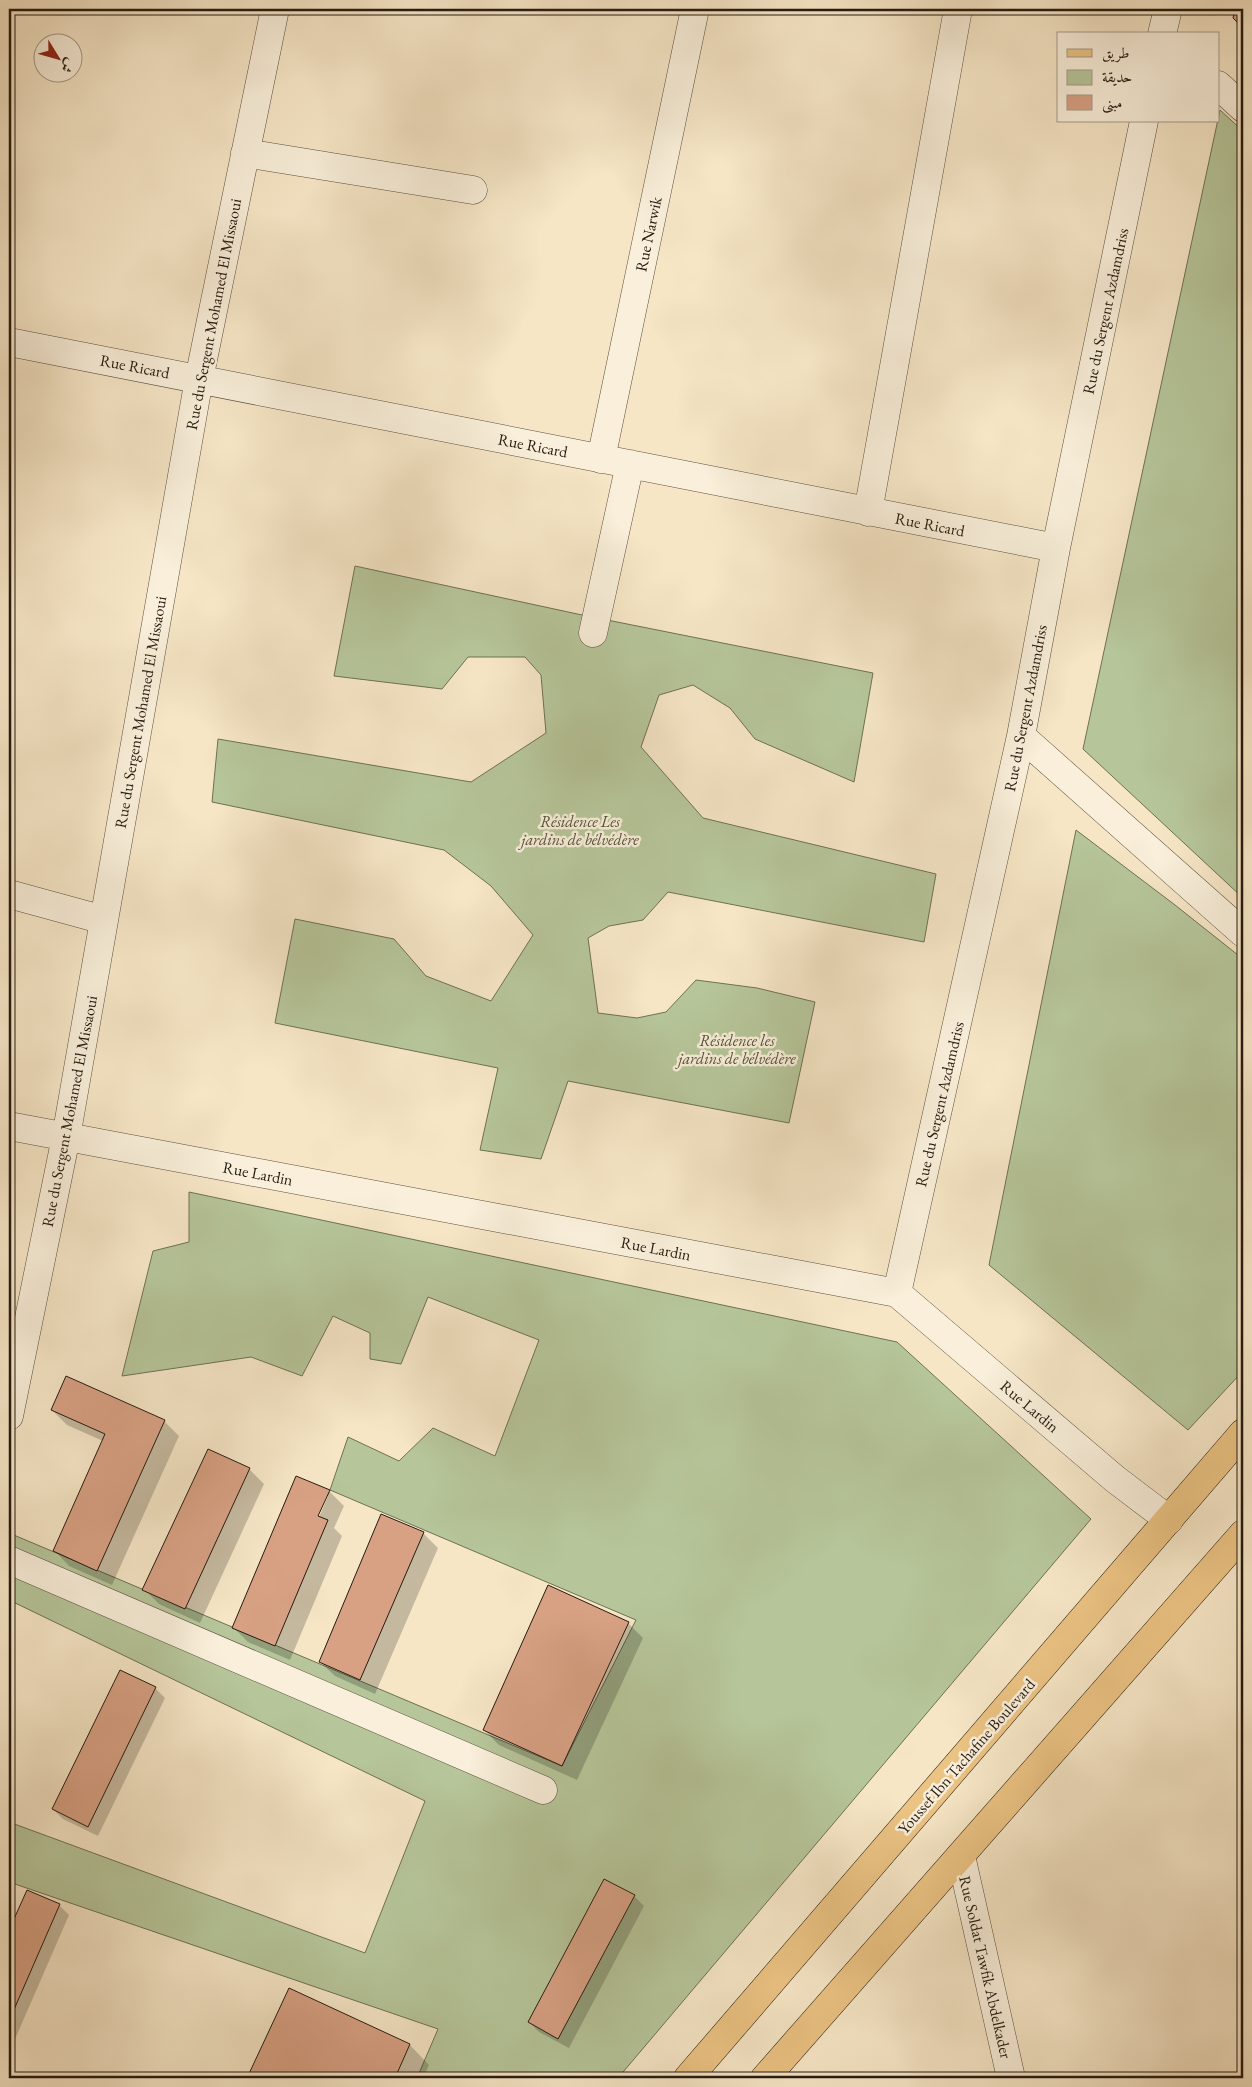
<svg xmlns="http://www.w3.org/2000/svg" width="1252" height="2087" font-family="'EB Garamond',Amiri,serif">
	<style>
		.green { fill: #b6c69a; stroke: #6e7055 }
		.shadow { fill: #0003; fill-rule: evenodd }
		.building { fill: #d8a184; stroke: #261b10 }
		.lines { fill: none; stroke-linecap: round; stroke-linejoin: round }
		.minor-casing { stroke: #5a4e3e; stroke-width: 29 }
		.major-casing { stroke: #261b10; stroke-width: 29 }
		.minor { stroke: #f9efda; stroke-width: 28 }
		.major { stroke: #ebc383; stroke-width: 28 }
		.labels { text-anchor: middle; stroke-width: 5; stroke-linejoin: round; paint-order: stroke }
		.street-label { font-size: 16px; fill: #261b10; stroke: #f9efda }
		.park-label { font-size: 16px; font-style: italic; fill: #514e39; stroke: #f9efda }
	</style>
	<rect width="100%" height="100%" fill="#f6e6c6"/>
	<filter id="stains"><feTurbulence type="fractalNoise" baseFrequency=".004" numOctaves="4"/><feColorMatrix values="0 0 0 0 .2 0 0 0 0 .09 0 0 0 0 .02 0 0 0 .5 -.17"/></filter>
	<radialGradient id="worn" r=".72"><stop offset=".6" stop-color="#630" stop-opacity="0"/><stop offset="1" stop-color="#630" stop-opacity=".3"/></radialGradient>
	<path class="green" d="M1220,110L1243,131V898L1083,749Z
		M355,566L582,615L873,673L854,782L755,739L730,708L693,685L659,695L641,747L703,818L936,874L924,942L668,892L643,920L609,926L588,938L598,1013L637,1018L666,1012L696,980L757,988L815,1002L789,1123L568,1081L541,1159L480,1150L498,1068L275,1023L295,919L394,939L426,976L491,1001L533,935L491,886L444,850L212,802L218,739L471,782L546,733L541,675L525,657H468L442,689L334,676Z
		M1076,830L1175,905L1243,959V1371L1188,1430L989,1265Z
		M189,1192L897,1342L1091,1519L618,2078H417L438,2029L9,1882V1822L365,1953L425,1801L9,1600V1533L562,1766L636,1620L330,1490L348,1437L399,1461L433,1428L495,1456L539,1340L428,1297L401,1364L370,1359V1333L333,1316L302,1376L251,1357L122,1376L153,1251L189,1242Z"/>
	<path class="shadow" d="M52,1410L164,1421L179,1436L112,1585L69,1566L55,1551L103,1441L67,1425Z
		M249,1469L264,1484L200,1623L159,1604L144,1589Z
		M329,1491L344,1506L334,1528L342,1536L290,1660L248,1642L233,1627ZM326,1496H328L317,1522L315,1521Z
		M423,1533L438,1548L375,1694L335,1676L320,1662Z
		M628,1623L643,1638L577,1780L499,1745L484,1730Z
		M155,1688L165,1698L98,1836L63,1819L53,1809Z
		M27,1891L59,1905L69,1915L9,2053V1933Z
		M634,1896L644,1906L569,2048L539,2032L529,2022Z
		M289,1990L410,2045L429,2065L423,2078H249Z"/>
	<path class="building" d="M1235,9H1243V28L1233,18Z
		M66,1376L165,1420L97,1571L53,1551L105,1434L51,1410Z
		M208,1449L250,1468L185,1609L142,1590Z
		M296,1476L330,1490L318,1516L328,1520L275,1646L232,1628Z
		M381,1514L424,1532L360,1680L319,1662Z
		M548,1585L629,1622L562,1766L483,1730Z
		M120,1670L156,1687L88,1827L52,1809Z
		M604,1879L635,1895L558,2039L528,2022Z
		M27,1890L60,1904L9,2021V1930Z
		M289,1988L410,2044L395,2078H247Z"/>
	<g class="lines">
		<g class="minor-casing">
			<path id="minor" d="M1162,34L1168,9
				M1218,85L1243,108
				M245,153L473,190
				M9,342L1056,548
				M601,459L695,9
				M868,512L958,9
				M593,633L630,464
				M1021,736L1243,933
				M9,894L104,920
				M9,1126L897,1293L1115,1479L1169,1520
				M897,1293L1021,736L1056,548L1144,121
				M9,1416L66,1137L199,379L275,9
				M9,1560L543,1790
				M961,1856L1011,2078"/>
		</g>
		<g class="major-casing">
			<path id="major" d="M688,2078L1243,1433
				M765,2078L1243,1534"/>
		</g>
		<use href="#minor" class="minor"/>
		<use href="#major" class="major"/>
	</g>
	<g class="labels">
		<g class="street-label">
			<text transform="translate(648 234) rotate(-78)" y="6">Rue Narwik</text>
			<text transform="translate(1105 311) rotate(-78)" y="6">Rue du Sergent Azdamdriss</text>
			<text transform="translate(213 314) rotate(-79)" y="6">Rue du Sergent Mohamed El Missaoui</text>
			<text transform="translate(135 366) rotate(11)" y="6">Rue Ricard</text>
			<text transform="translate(533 445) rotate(11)" y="6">Rue Ricard</text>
			<text transform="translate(930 524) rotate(11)" y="6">Rue Ricard</text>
			<text transform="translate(1025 708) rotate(-79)" y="6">Rue du Sergent Azdamdriss</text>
			<text transform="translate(140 712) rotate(-80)" y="6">Rue du Sergent Mohamed El Missaoui</text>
			<text transform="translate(939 1104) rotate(-77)" y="6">Rue du Sergent Azdamdriss</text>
			<text transform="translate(69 1111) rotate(-79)" y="6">Rue du Sergent Mohamed El Missaoui</text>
			<text transform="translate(258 1173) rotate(11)" y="6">Rue Lardin</text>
			<text transform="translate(656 1248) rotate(11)" y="6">Rue Lardin</text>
			<text transform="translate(1030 1406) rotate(40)" y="6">Rue Lardin</text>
			<text transform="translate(966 1756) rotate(-49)" y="6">Youssef Ibn Tachafine Boulevard</text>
			<text transform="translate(986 1967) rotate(77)" y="6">Rue Soldat Tawfik Abdelkader</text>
		</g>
		<g class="park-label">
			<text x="580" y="827">Résidence Les<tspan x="580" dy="18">jardins de bélvédère</tspan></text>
			<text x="737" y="1046">Résidence les<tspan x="737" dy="18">jardins de bélvédère</tspan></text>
		</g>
	</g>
	<rect width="1252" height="2087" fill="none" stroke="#f6e6c6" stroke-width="30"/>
	<rect x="10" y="10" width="1232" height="2067" fill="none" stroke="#261b10" stroke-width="2.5"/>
	<rect x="15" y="15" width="1222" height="2057" fill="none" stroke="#261b10"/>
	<rect x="1057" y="32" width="162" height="90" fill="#f9efda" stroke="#a59a89"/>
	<rect x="1067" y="49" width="25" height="8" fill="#ebc383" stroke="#a59a89"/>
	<text x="1102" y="58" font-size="15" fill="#261b10">طريق</text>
	<rect x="1067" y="70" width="25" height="15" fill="#b6c69a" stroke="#a59a89"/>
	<text x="1102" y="82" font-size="15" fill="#261b10">حديقة</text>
	<rect x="1067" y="95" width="25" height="15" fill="#d8a184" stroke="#a59a89"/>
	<text x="1102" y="108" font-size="15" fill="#261b10">مبنى</text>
	<g transform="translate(58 58) rotate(127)"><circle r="24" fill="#f9efda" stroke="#a59a89"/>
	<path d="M0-4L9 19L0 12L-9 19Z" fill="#8f2418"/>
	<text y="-8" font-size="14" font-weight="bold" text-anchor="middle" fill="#261b10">ش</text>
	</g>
	<rect width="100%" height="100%" filter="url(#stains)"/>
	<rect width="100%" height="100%" fill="url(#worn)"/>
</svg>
